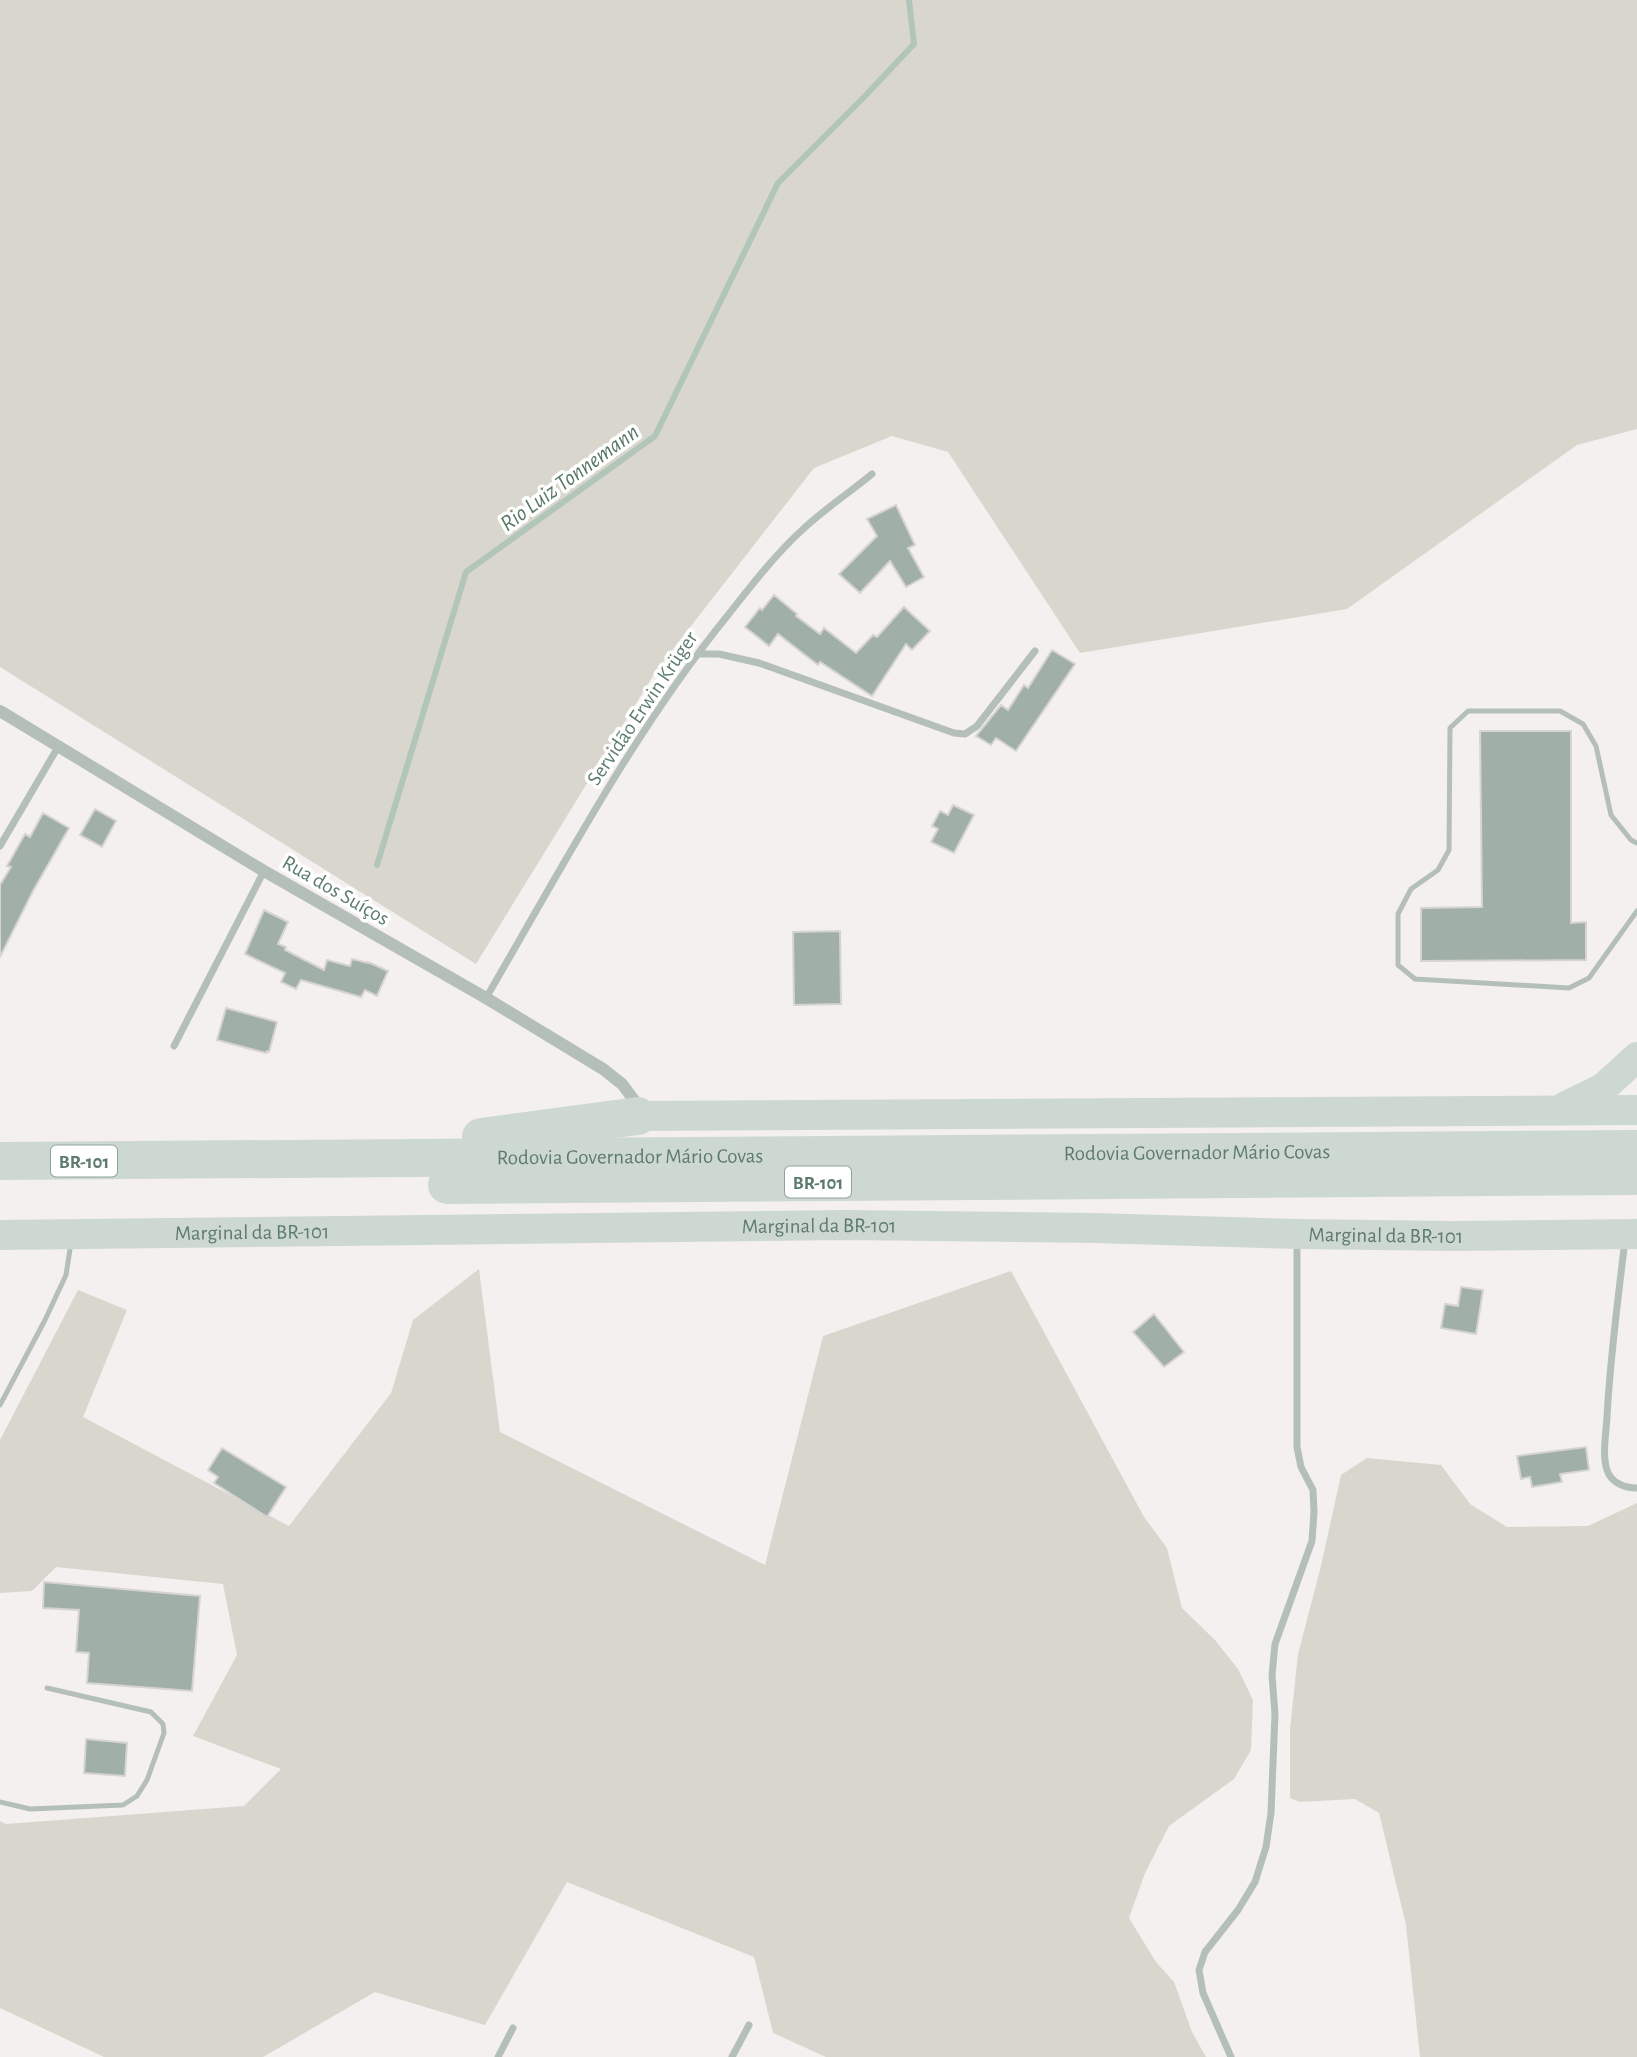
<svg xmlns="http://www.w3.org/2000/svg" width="1637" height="2057" font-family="'Alegreya Sans',sans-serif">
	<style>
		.green { fill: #d9d6ce }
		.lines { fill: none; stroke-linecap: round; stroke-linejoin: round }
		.stream { stroke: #b2c5b9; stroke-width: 6 }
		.building { fill: #a1b0a7; stroke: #d5d3d3; stroke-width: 2 }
		.service { stroke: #b5bfba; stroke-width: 5 }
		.minor { stroke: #b5bfba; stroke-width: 7 }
		.tertiary { stroke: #b5bfba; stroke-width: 12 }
		.secondary { stroke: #ced8d3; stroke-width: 30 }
		.motorway { stroke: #ced8d3; stroke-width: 38 }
		.labels { text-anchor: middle; stroke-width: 7; stroke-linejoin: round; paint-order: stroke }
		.shield { fill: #fff; stroke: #8ea399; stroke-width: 2 }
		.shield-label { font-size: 19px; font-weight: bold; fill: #5e7c6d }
		.street-label { font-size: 21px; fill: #5e7c6d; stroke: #fff }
		.water-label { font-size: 23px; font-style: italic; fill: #587864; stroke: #fff }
	</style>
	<rect width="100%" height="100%" fill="#f4f0ef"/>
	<path class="green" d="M0,0H1637V429L1577,445L1347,609L1080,653L948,452L892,436L814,468L656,671L476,964L0,667Z
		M479,1269L500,1432L765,1565L823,1336L1011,1271L1144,1517L1167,1548L1182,1608L1215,1640L1238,1669L1253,1700L1251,1750L1234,1779L1169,1826L1145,1873L1129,1918L1156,1962L1174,1982L1192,2032L1206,2057H826L773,2033L754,1957L567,1882L485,2025L375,1992L263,2057H104L0,2008V1821L6,1824L244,1806L281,1769L193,1736L237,1655L223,1584L56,1567L32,1591L0,1593V1440L78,1290L127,1310L83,1417L289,1526L391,1393L413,1320Z
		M1367,1458L1441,1465L1470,1504L1507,1527L1588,1526L1637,1503V2057H1420L1406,1925L1379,1813L1355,1799L1300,1802L1290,1798V1729L1298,1654L1321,1566L1341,1475Z"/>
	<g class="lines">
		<path class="stream" d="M377,865L466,572L655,436L778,183L865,96L914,44L909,0"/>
	</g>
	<path class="building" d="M896,505L915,545L908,548L924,577L906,587L890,561L860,593L839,574L877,536L867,519Z
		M774,595L797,614L796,616L820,634L824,628L856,653L873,635L877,637L904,607L930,631L912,650L906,644L872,696L820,662L818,665L778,634L769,646L745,627L760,608L762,610Z
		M1052,650L1075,664L1016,751L996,738L991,745L976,736L1001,705L1008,710L1024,685L1028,688Z
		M1480,731H1571V923L1586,922V960L1421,961V908L1482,907Z
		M953,805L974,815L954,853L931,842L938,829L932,826L940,811L948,815Z
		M95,809L116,821L102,847L80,835Z
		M43,813L69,828L33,891L0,957V885L11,867L7,866L25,834L30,837Z
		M264,910L288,922L278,944L286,947L285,950L324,970L327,960L350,966L352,959L368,963V962L388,971L377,996L365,990L361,997L301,980L296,989L281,982L285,973L245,954Z
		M840,931L841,1004L794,1005L793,932Z
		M226,1008L277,1022L269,1052L267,1051L266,1053L217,1040Z
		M1461,1287L1483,1290L1476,1334L1441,1328L1445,1304L1458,1306Z
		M1154,1314L1184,1352L1164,1367L1133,1332Z
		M1586,1447L1589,1470L1560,1474L1562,1482L1532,1487L1530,1477L1521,1479L1517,1456Z
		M222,1448L286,1487L267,1517L214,1483L218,1477L208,1470Z
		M44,1582L200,1596L192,1691L87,1683L89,1653L76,1652L79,1610L43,1608Z
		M86,1739L127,1743L125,1776L84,1773Z"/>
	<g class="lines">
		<path class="service" d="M1637,843L1631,840L1611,815L1596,746L1583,724L1560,711H1468L1450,728L1449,850L1438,870L1411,889L1398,914V965L1415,979L1569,988L1589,978L1637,911
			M0,1405L45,1320L66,1275L71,1243
			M0,1802L30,1809L123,1805L137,1796L147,1780L164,1733L163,1724L151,1712L47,1688"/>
		<path class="minor" d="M698,654H719L759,663L954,733L965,734L977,726L1035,651
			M0,846L58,747
			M486,998C562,868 633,732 728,615C751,586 774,556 801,531C823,510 849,493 872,474
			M174,1046L264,871
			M1625,1240C1618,1299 1610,1358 1607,1417C1606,1433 1602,1455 1607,1470C1611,1483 1625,1488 1637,1488
			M498,2057L513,2028
			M732,2057L749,2025
			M1231,2057L1203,1993L1199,1970L1205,1952L1238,1910L1255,1882L1266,1847L1271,1813L1275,1714L1272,1675L1275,1644L1312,1541L1314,1512L1313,1490L1301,1467L1297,1447V1242"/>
		<path class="tertiary" d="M0,711L264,871L486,998L603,1069L622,1084L634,1100L637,1112"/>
		<g class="secondary">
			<path d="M1566,1106L1603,1088L1637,1057"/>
			<path d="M638,1116L1637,1110"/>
			<path id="s1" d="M0,1235L845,1225L1094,1228L1297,1234L1453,1236L1637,1234"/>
		</g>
		<g class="motorway">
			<path d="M481,1137L638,1116"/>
			<path id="s2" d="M0,1161L1637,1149"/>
			<path d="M447,1185L1637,1176"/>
		</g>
	</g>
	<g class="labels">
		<g class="shield">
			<rect x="51" y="1145.5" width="66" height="31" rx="5"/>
			<rect x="785" y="1166.5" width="66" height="31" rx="5"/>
		</g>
		<g class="shield-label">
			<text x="84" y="1168">BR-101</text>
			<text x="818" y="1189">BR-101</text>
		</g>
		<g class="street-label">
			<text transform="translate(642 708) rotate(-56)" y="7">Servidão Erwin Krüger</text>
			<text transform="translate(336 890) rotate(30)" y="7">Rua dos Suíços</text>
			<text dy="7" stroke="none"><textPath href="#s2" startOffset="1197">Rodovia Governador Mário Covas</textPath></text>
			<text dy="7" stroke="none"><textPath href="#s2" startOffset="630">Rodovia Governador Mário Covas</textPath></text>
			<text dy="7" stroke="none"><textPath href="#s1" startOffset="819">Marginal da BR-101</textPath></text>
			<text dy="7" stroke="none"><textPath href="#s1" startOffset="252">Marginal da BR-101</textPath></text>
			<text dy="7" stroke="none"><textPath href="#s1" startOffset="1386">Marginal da BR-101</textPath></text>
		</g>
		<g class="water-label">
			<text transform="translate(569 477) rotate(-36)" y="8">Rio Luiz Tonnemann</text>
		</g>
	</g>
</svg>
